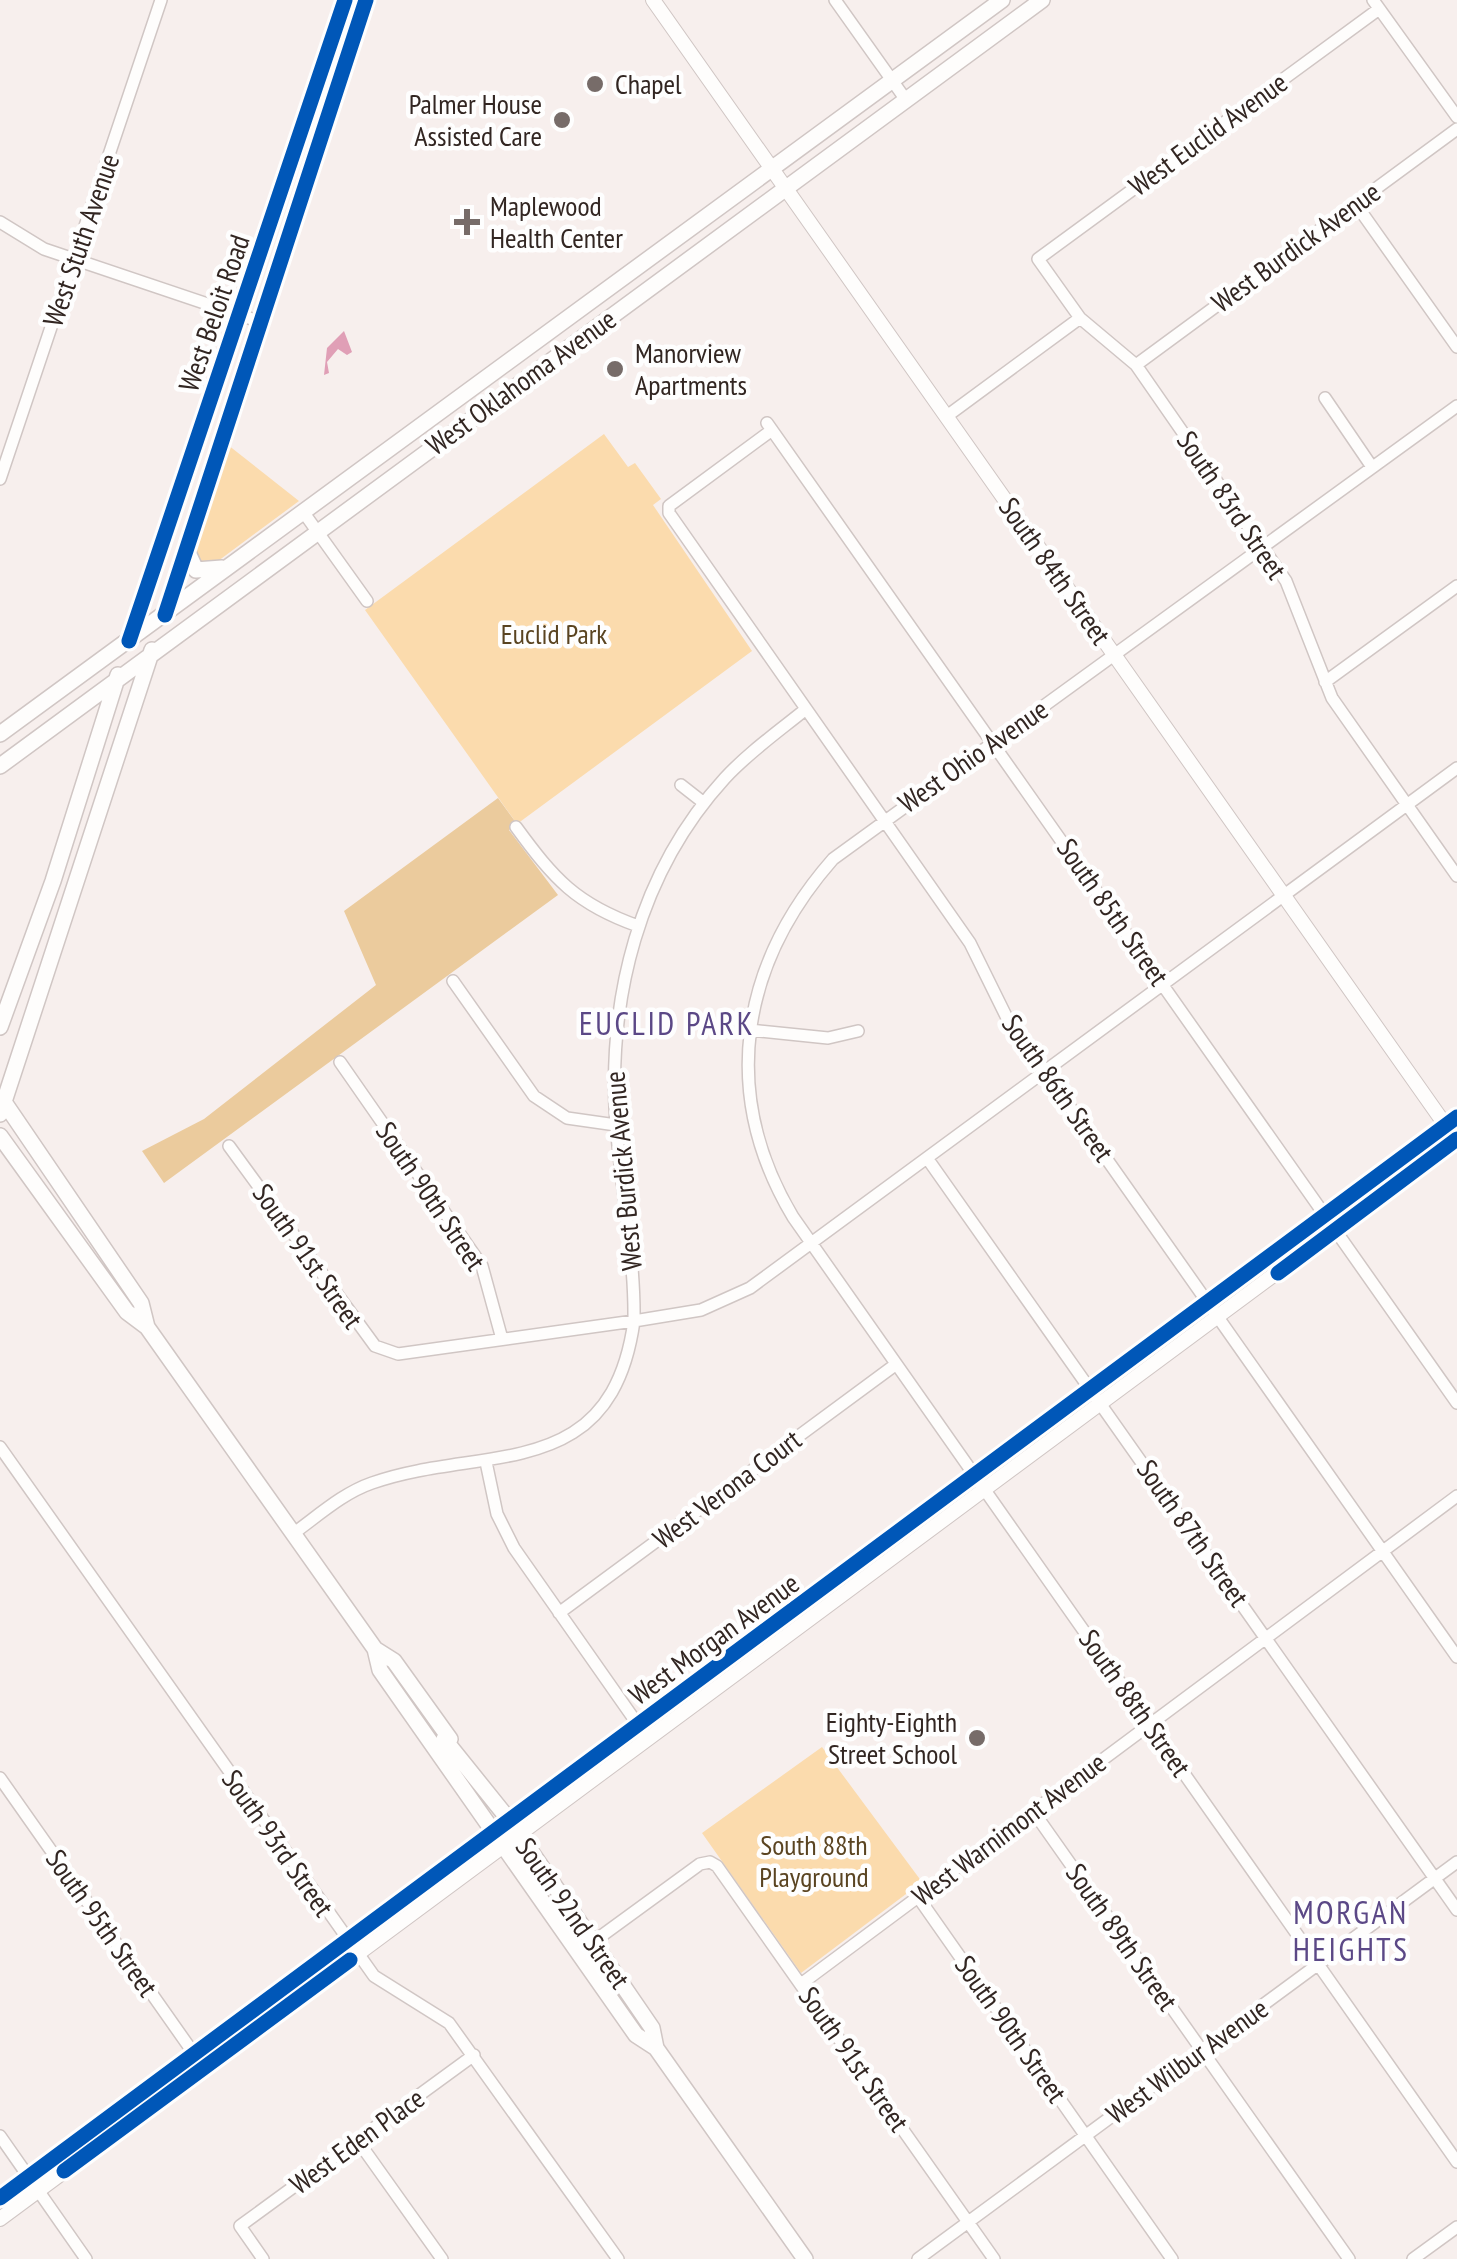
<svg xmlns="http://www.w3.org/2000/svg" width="1457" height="2259" font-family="'PT Sans Narrow',sans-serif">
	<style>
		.green { fill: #fbdbad }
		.forest { fill: #ebcb9d }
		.water { fill: #e09fb6 }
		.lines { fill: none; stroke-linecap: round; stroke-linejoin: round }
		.minor-casing { stroke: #d0c6c4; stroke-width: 14 }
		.tertiary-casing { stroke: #d0c6c4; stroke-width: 16 }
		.secondary-casing { stroke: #d0c6c4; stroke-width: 18 }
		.minor { stroke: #fefdfc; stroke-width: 11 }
		.tertiary { stroke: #fefdfc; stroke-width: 14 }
		.secondary { stroke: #fefdfc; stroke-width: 15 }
		.cycleway-casing { stroke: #fefefe; stroke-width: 21 }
		.cycleway { stroke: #0057b8; stroke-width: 15 }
		.poi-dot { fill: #776c69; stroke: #fefefe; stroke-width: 4 }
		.labels { text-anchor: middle; stroke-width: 9; stroke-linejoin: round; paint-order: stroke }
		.poi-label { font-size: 28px; fill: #322622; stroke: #fefefe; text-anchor: start }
		.street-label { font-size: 28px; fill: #322622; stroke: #fefefe }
		.park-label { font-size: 28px; fill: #5a4421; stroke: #fefefe }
		.quarter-label { font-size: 32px; letter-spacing: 2.5px; fill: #5b4886; stroke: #fefefe }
	</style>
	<rect width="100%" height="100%" fill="#f7efed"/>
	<path class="green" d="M604,434L628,467L635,463L661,499L653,505L752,651L517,824L365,610Z
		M228,445L299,501L214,564L202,566L193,550Z
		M822,1747L922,1882L801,1973L702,1833Z"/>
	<path class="forest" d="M498,798L517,824L509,830L558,895L164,1183L142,1151L204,1119L376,985L344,911Z"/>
	<path class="water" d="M344,331L352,352L347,355L338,349L327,362L329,373L324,375L327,348Z"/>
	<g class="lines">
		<g class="minor-casing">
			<path id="minor" d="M835,0L906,100
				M1373,0L1457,117
				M1379,9L1038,259L1080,318L1136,365L1263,548L1286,581L1332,698L1457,876
				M1355,203L1457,347
				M0,222L44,249L258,321
				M1136,365L1457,129
				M1325,398L1372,467
				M1457,406L833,859C740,965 719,1093 793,1217L1457,2162
				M947,416L1080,318
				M767,423L1457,1403
				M772,430L669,506V513L970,943L1006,1016L1457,1657
				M0,479L161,0
				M304,513L367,601
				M1325,682L1457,586
				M681,785L704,803
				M516,827C554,879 576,904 638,926
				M453,981L534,1096L567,1118L616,1125
				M750,1030L828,1038L858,1031
				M340,1062L482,1266L502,1339
				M229,1146L375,1346L398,1354L634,1321C635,1256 621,1189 616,1124C607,999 639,872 725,778C749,752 779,731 806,709
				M927,1158L1457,1910
				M0,1447L374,1976L449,2023L618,2259
				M486,1462L497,1514L514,1548L648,1739
				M294,1533C319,1515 343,1493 372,1483C482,1444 611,1486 634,1321L701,1310L750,1288L1457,768
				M559,1613L895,1365
				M0,1778L204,2068
				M1033,1811L1349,2259
				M918,1897L1172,2259
				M578,1953L700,1864L710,1862L717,1866L994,2259
				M801,1984L1457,1496
				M0,2136L86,2259
				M358,2141L442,2259
				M263,2259L240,2226L474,2055
				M918,2259L1457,1862
				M1413,2259L1457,2227"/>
		</g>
		<g class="tertiary-casing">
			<path id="tertiary" d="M653,0L1451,1133
				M0,2198L1457,1117
				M0,2219L1457,1139"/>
		</g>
		<g class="secondary-casing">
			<path id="secondary" d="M186,548L196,570L222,568
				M165,614L366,0
				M130,639L345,0
				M0,734L1002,0
				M0,766L1042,0
				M0,1027L53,881L118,675
				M2,1099L141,1303L147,1327
				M0,1114L152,650
				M0,1136L127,1312L147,1327L375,1649L394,1661L450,1739H444L510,1821L652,2028L656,2048
				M375,1649L380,1670L636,2035L656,2048L805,2259"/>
		</g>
		<use href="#minor" class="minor"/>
		<use href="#tertiary" class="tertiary"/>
		<use href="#secondary" class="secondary"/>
		<g class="cycleway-casing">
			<path id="cycleway" d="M165,615L366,0
				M129,641L345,0
				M1278,1273L1457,1139
				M64,2171L350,1960
				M0,2198L1457,1117"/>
		</g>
		<use href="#cycleway" class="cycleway"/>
	</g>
	<g class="poi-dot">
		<circle cx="595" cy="84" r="10"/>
		<circle cx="562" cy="120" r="10"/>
		<path d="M462 207h10v10h10v10h-10v10h-10v-10h-10v-10h10z"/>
		<circle cx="615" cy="369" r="10"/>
		<circle cx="977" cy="1738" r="10"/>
	</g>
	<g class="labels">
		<g class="poi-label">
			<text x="615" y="94">Chapel</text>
			<text x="542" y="114" text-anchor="end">Palmer House<tspan x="542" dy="32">Assisted Care</tspan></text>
			<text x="490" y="216">Maplewood<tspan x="490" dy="32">Health Center</tspan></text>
			<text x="635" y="363">Manorview<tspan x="635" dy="32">Apartments</tspan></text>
			<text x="957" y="1732" text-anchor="end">Eighty-Eighth<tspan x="957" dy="32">Street School</tspan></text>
		</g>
		<g class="street-label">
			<text transform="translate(1208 134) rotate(-36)" y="10">West Euclid Avenue</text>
			<text transform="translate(81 240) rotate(-71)" y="10">West Stuth Avenue</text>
			<text transform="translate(1296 247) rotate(-36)" y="10">West Burdick Avenue</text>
			<text transform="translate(214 313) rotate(-71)" y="10">West Beloit Road</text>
			<text transform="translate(521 382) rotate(-36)" y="10">West Oklahoma Avenue</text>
			<text transform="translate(1232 505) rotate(56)" y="10">South 83rd Street</text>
			<text transform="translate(1055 571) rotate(55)" y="10">South 84th Street</text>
			<text transform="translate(973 756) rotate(-35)" y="10">West Ohio Avenue</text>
			<text transform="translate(1113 912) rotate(55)" y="10">South 85th Street</text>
			<text transform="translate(1058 1088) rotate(55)" y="10">South 86th Street</text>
			<text transform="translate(623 1171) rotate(-95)" y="10">West Burdick Avenue</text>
			<text transform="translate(431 1196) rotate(56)" y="10">South 90th Street</text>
			<text transform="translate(308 1256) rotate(55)" y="10">South 91st Street</text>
			<text transform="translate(727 1489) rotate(-37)" y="10">West Verona Court</text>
			<text transform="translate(1193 1533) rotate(55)" y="10">South 87th Street</text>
			<text transform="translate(714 1639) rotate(-36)" y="10">West Morgan Avenue</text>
			<text transform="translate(1135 1703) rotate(55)" y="10">South 88th Street</text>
			<text transform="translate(1009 1829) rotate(-37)" y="10">West Warnimont Avenue</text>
			<text transform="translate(278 1843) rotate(55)" y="10">South 93rd Street</text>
			<text transform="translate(573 1913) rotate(55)" y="10">South 92nd Street</text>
			<text transform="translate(102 1923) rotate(55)" y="10">South 95th Street</text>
			<text transform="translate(1122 1937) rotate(55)" y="10">South 89th Street</text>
			<text transform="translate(1011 2029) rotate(55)" y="10">South 90th Street</text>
			<text transform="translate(854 2059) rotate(55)" y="10">South 91st Street</text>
			<text transform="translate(1187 2061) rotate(-36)" y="10">West Wilbur Avenue</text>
			<text transform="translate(357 2141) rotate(-36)" y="10">West Eden Place</text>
		</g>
		<g class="park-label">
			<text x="554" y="644">Euclid Park</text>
			<text x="814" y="1855">South 88th<tspan x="814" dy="32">Playground</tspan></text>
		</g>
		<g class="quarter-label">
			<text x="667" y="1035">EUCLID PARK</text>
			<text x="1351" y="1924">MORGAN<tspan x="1351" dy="37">HEIGHTS</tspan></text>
		</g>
	</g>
</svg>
